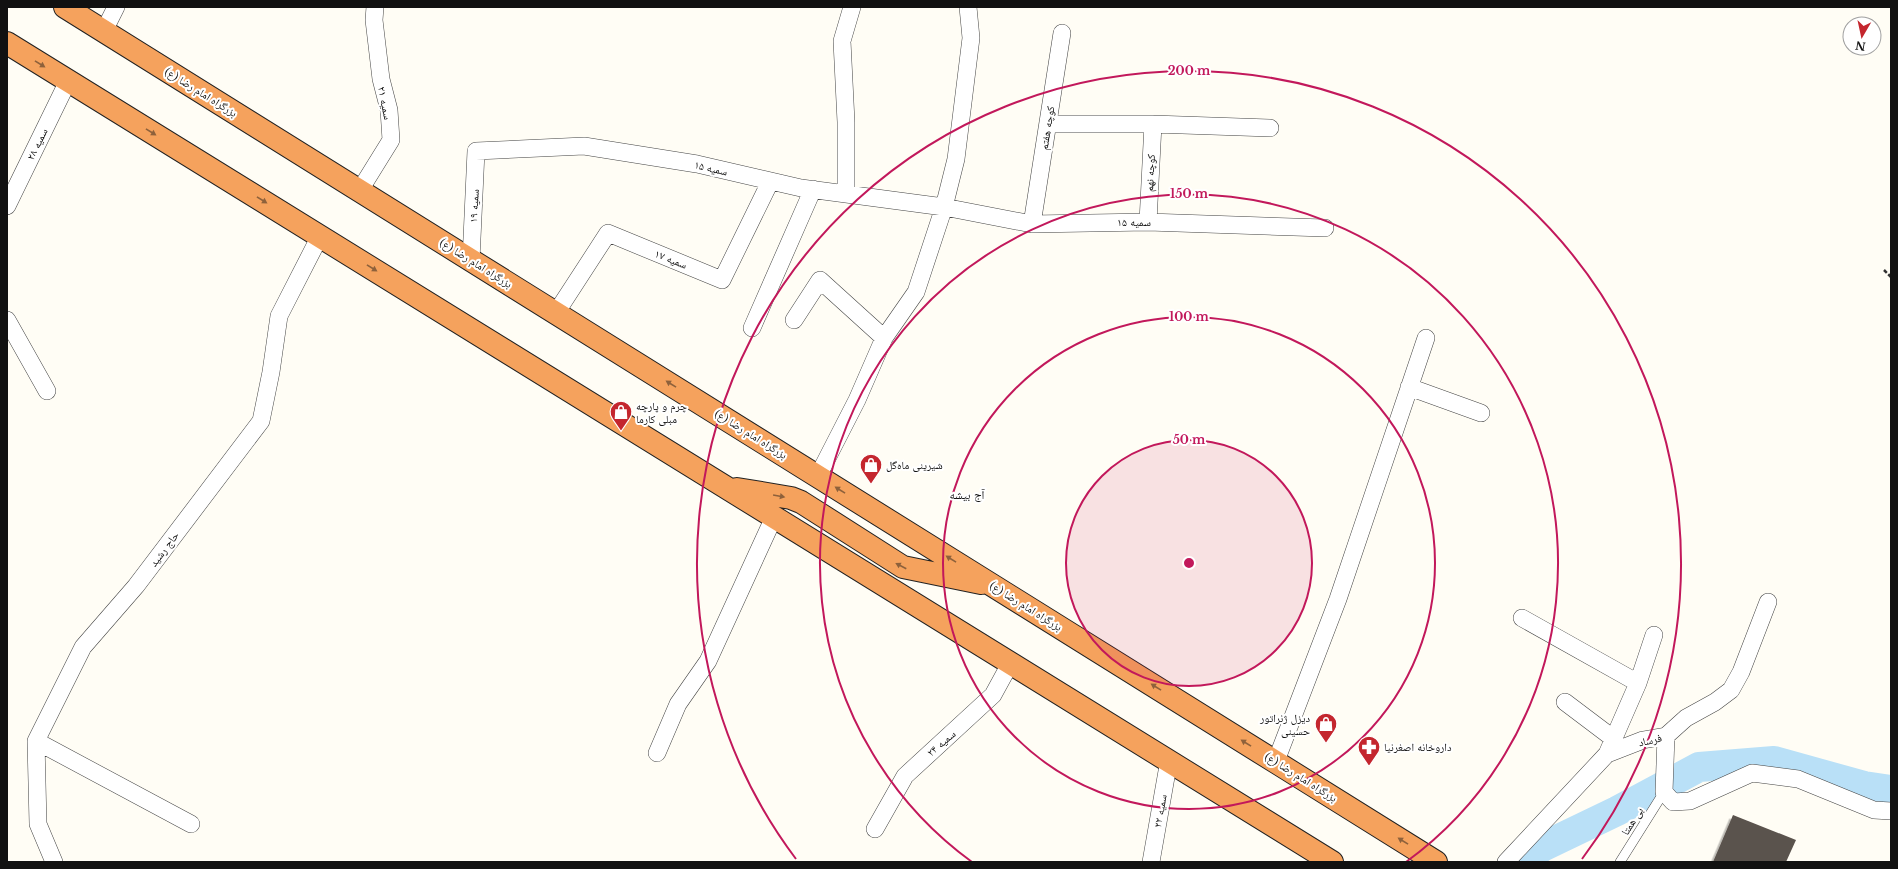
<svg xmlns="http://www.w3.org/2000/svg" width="1898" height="869" font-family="'Libre Baskerville','Noto Naskh Arabic',serif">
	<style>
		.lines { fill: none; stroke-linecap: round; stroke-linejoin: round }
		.river { stroke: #b9e0f7; stroke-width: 30 }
		.building { fill: #5a524d; filter: url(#shadow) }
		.lane-casing { stroke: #444; stroke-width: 10 }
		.street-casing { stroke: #444; stroke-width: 18 }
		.highway-casing { stroke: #222; stroke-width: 24 }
		.path { stroke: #333; stroke-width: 2.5; stroke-dasharray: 4 2; stroke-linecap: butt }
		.lane { stroke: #fff; stroke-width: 9 }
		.street { stroke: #fff; stroke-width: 17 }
		.highway { stroke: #f5a25d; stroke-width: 22 }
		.oneway { fill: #8e613b }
		.ring { fill: none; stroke: #c2185b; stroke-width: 2 }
		.labels { text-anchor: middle; stroke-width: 4; stroke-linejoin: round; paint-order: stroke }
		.street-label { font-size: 11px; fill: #111; stroke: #fff }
		.poi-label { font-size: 11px; fill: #111; stroke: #fff; text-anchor: start }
		.neighbourhood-label { font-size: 12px; fill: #111; stroke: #fff }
		.centre { fill: #c2185b; stroke: #fff; stroke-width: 2 }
		.ring-label { font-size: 12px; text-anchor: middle; font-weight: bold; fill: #c2185b; stroke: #fff; stroke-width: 4; stroke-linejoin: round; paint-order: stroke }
	</style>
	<defs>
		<filter id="shadow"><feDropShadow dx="-3.5" dy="3.5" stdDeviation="0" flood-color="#0004"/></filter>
	</defs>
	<rect width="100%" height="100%" fill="#fffdf5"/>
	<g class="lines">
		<path class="river" d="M1527,862L1540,848L1617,811L1699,767L1774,761L1864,786L1891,790"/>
	</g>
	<path class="building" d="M1733,815L1796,840L1786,862H1713Z"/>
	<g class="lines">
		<g class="lane-casing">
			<path id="lane" d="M1620,862L1664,792"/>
		</g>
		<g class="street-casing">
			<path id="street" d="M104,31L116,7
				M1048,124H1153L1270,128
				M360,190L391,140L389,110L381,79L374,20L375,7
				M846,194V122L842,41L852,7
				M7,206L68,81
				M1148,222L1153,124
				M1032,224L1062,33
				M471,260L476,151L584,146L697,164L801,188L944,207L1032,224L1148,222L1325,228
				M556,313L608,233L722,280L770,182
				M7,320L47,391
				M794,320L820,280L884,338
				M752,328L813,189
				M1409,387L1481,413
				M818,476L857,400L884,338L916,292L944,207L956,159L971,38L968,7
				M1522,618L1638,683
				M1565,702L1614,739
				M1666,736L1664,792L1673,802L1690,801L1752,773L1798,779L1874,810L1891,811
				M36,741L191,824
				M657,753L678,704L708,661L774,517
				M1607,754L1638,683L1654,635
				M1276,761L1338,599L1426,338
				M875,829L905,776L993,695L1011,662
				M54,862L38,824L36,741L83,647L136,586L261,421L271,372L279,316L320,236
				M1151,862L1169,760
				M1506,862L1607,754L1643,740L1666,736L1686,718L1715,702L1731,690L1741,672L1768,602"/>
		</g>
		<g class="highway-casing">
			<path id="highway" d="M65,7L1436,862
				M7,43L1332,862
				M737,489L791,498L801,502L903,567L981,583"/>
		</g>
		<path class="path" d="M1884,270L1891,277"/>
		<use href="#lane" class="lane"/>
		<use href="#street" class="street"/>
		<use href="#highway" class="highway"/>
	</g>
	<defs><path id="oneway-solid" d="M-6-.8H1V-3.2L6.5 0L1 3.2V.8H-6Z"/></defs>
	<g class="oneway">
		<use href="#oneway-solid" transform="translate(40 64) rotate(32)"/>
		<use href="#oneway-solid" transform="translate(151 132) rotate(32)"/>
		<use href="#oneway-solid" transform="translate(262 200) rotate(32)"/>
		<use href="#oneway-solid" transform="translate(372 268) rotate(32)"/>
		<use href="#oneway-solid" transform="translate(671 384) rotate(-148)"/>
		<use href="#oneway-solid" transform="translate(840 490) rotate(-148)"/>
		<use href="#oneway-solid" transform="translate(779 496) rotate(10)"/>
		<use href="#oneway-solid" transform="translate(951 559) rotate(-148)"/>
		<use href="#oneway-solid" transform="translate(901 566) rotate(-152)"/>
		<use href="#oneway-solid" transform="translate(1156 687) rotate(-148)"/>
		<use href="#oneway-solid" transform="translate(1246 743) rotate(-148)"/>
		<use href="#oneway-solid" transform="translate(1403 841) rotate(-148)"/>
	</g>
	<circle cx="1189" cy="563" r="123" fill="#c2185b" fill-opacity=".12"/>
	<g class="ring">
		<circle cx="1189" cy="563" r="123"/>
		<circle cx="1189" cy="563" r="246"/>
		<path d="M972 862A369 369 0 1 1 1406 862"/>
		<path d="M796 859A492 492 0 1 1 1582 859"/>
	</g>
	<defs>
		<g id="shop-pin" transform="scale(1.15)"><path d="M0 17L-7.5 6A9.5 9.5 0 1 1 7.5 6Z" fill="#c4262e" stroke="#fff"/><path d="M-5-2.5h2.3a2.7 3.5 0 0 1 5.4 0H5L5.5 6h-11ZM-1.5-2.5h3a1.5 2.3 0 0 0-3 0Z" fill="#fff"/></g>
		<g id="pharmacy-pin" transform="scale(1.15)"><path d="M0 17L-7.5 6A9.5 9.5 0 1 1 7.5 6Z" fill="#c4262e" stroke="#fff"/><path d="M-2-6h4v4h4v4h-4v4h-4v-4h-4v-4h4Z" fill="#fff"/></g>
	</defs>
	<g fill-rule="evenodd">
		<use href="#shop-pin" x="621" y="412"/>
		<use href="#shop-pin" x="871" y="465"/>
		<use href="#shop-pin" x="1326" y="724"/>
		<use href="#pharmacy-pin" x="1369" y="747"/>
	</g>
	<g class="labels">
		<g class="street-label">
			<text transform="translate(201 92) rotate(32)" y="4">بزرگراه امام رضا (ع)</text>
			<text transform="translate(385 103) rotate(79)" y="4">سمیه ۲۱</text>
			<text transform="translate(1047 128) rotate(-81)" y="4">کوچه هفتم</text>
			<text transform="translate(37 144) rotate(-64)" y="4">سمیه ۲۸</text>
			<text transform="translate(711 168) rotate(13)" y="4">سمیه ۱۵</text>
			<text transform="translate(1150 173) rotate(-87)" y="4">کوچه نهم</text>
			<text transform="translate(474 206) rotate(-87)" y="4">سمیه ۱۹</text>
			<text x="1134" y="226">سمیه ۱۵</text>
			<text transform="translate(671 259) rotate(22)" y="4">سمیه ۱۷</text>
			<text transform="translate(476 263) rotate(32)" y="4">بزرگراه امام رضا (ع)</text>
			<text transform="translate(751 434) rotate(32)" y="4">بزرگراه امام رضا (ع)</text>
			<text transform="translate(164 549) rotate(-53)" y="4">حاج رشید</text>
			<text transform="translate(1026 606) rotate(32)" y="4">بزرگراه امام رضا (ع)</text>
			<text transform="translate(1650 740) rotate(-13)" y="4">فرساد</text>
			<text transform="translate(941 743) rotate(-41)" y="4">سمیه ۲۴</text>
			<text transform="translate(1301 777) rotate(32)" y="4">بزرگراه امام رضا (ع)</text>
			<text transform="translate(1160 811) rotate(-80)" y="4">سمیه ۲۲</text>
			<text transform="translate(1632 821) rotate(-58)" y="4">بی همتا</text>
		</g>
		<g class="poi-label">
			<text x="636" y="410">چرم و پارچه<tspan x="636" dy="13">مبلی کارما</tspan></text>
			<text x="886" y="469">شیرینی ماه‌گل</text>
			<text x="1310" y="722" text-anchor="end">دیزل ژنراتور<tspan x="1310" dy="13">حسینی</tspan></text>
			<text x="1384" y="751">داروخانه اصغرنیا</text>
		</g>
		<g class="neighbourhood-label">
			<text x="967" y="499">آج بیشه</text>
		</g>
	</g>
	<circle cx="1189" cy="563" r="6" class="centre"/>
	<g class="ring-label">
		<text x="1189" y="75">200 m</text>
		<text x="1189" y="198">150 m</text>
		<text x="1189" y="321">100 m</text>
		<text x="1189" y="444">50 m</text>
	</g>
	<rect width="1898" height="869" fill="none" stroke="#111111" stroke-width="16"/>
	<g transform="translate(1862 36) rotate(189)"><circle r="19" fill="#ffffff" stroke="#a0a0a0"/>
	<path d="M0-3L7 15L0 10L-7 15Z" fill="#c4262e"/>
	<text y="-6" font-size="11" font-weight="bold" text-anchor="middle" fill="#111111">N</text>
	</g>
</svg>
